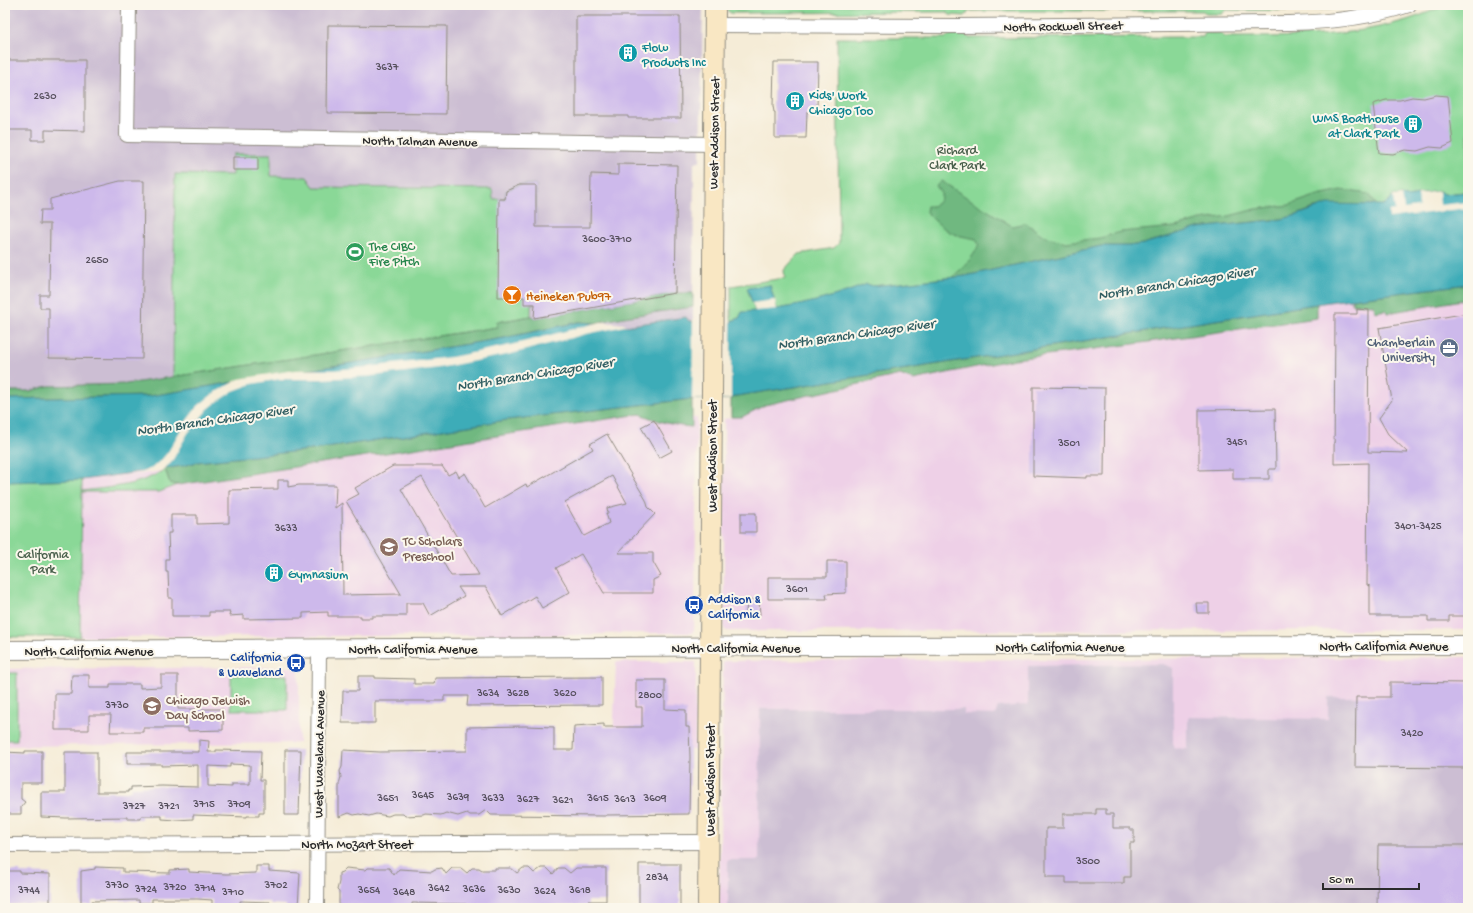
<svg xmlns="http://www.w3.org/2000/svg" width="1473" height="913" font-family="'Gochi Hand',sans-serif">
	<style>
		.built { fill: #eed0e7 }
		.industrial { fill: #ccbed3 }
		.green { fill: #8ad897; stroke: #5a8261 }
		.forest { fill: #6fb880; stroke: #4d7256 }
		.water { fill: #3cacb8; stroke: #346c72 }
		.pier { fill: #f5ecd7 }
		.building { fill: #cdb9eb; fill-rule: evenodd }
		.lines { fill: none; stroke-linecap: round; stroke-linejoin: round }
		.minor-casing { stroke: #908c81; stroke-width: 16 }
		.tertiary-casing { stroke: #908c81; stroke-width: 20 }
		.secondary-casing { stroke: #908c81; stroke-width: 22 }
		.minor { stroke: #fff; stroke-width: 14 }
		.tertiary { stroke: #fff; stroke-width: 18 }
		.secondary { stroke: #f9e7c3; stroke-width: 20 }
		.labels { text-anchor: middle; stroke-width: 4; stroke-linejoin: round; paint-order: stroke }
		.number-label { font-size: 11px; fill: #544e5b }
		.street-label { font-size: 13px; fill: #2b2b2b; stroke: #fbf7ec }
		.culture-label { font-size: 13px; fill: #0d838f; stroke: #fbf7ec; text-anchor: start }
		.park-label { font-size: 13px; fill: #485f4b; stroke: #fbf7ec }
		.leisure-label { font-size: 13px; fill: #27864d; stroke: #fbf7ec; text-anchor: start }
		.food-label { font-size: 13px; fill: #c56008; stroke: #fbf7ec; text-anchor: start }
		.service-label { font-size: 13px; fill: #4e5e75; stroke: #fbf7ec; text-anchor: end }
		.education-label { font-size: 13px; fill: #785e54; stroke: #fbf7ec; text-anchor: start }
		.transit-label { font-size: 13px; fill: #164399; stroke: #fbf7ec; text-anchor: start }
		.water-label { font-size: 14px; font-style: italic; fill: #325f63; stroke: #fbf7ec }
	</style>
	<rect width="100%" height="100%" fill="#fbf7ec"/>
	<filter id="ink" filterUnits="userSpaceOnUse"><feTurbulence type="fractalNoise" baseFrequency=".025" numOctaves="2"/><feDisplacementMap in="SourceGraphic" scale="8" xChannelSelector="R" yChannelSelector="G"/><feConvolveMatrix kernelMatrix="1 2 1 2 8 2 1 2 1" color-interpolation-filters="sRGB"/></filter>
	<filter id="wash" filterUnits="userSpaceOnUse"><feTurbulence type="fractalNoise" baseFrequency=".012" numOctaves="4" result="noise"/><feDisplacementMap in="SourceGraphic" scale="16" xChannelSelector="R" yChannelSelector="G"/><feGaussianBlur stdDeviation="0.9" result="paint"/><feColorMatrix in="noise" values="0 0 0 0 0 0 0 0 0 0 0 0 0 0 0 0 0 1.4 0 .05"/><feComposite in="paint" operator="in"/></filter>
	<g filter="url(#wash)">
		<rect width="100%" height="100%" fill="#f5ecd7"/>
		<path class="built" d="M1468,284V630L727,631L724,629V419L731,418V399L737,396L1335,301Z
			M692,399V418H697L695,601L694,629L692,633H623L577,635L80,637L82,480L507,420Z
			M1468,657V908H719L723,661Z
			M616,662H696L695,750L613,747Z
			M299,667V743L5,746V669Z"/>
		<path class="industrial" d="M5,5H703L700,162H694L693,321H689L686,317L625,326L579,322L504,338L150,396L5,399Z
			M1163,664L1173,668V748L1188,749V717L1328,719V697H1389L1390,682L1468,683V908H728V860H759L760,709H964V714L995,715L998,707L1028,705V666Z"/>
		<path class="green" d="M725,5H1356C1313,13 1269,10 1226,10L1222,14H1206L1203,11H970L965,16L950,15L946,12L731,13L726,10Z
			M1445,5H1468V188L1465,192L1444,194L1439,191L1418,194L1414,196L1405,197L1402,195L1383,205L965,276L873,286L867,284C846,293 823,300 800,305C777,310 753,312 731,321V286L785,278L784,270L799,254L834,248L839,243L837,38H945C951,33 957,34 965,34L969,38L1203,37L1205,33H1221L1225,37C1301,37 1376,38 1445,5Z
			M233,154H271V176L307,177L314,187L492,189L493,199H505L506,191L519,185H536L535,304L531,305V316L497,322V327L173,377L175,174L233,175Z
			M165,469L170,483L178,485L159,492H82L80,637H5V482L82,480V491C111,487 141,486 165,469Z
			M5,673H17V740H5Z
			M231,675H287V710H231Z"/>
		<path class="forest" d="M941,181L1012,226L1026,223L1044,236L1066,242L1100,238L1120,232L1175,227L1201,220L1229,216L1256,209L1289,205L1318,195L1341,190L1369,194L1376,204L1314,208L1297,215L1282,219L1198,228L1143,244L1128,246H1101L965,276L951,278C963,268 972,259 979,245L976,239C968,237 955,236 948,231C944,229 929,216 926,212L927,206C937,207 942,201 941,192L936,186Z
			M1468,284V299L1387,313L1386,310L1375,312L1374,305L1352,304V299Z
			M675,293H693V307L624,317L595,323L579,322L504,338L150,396L5,399V391H30L48,386L126,384L497,327V322L531,316L535,318Z
			M1317,304V318L1134,344L1015,359L913,380L900,375L765,405L742,417H731V399L737,396Z
			M692,399V427C674,426 657,421 640,414L178,485L170,483L165,469L183,466L197,462L320,449L507,420Z"/>
		<path class="water" d="M1467,188L1468,284L1335,301L737,396L731,399H692L507,420L320,449L197,462L183,466L82,480L5,482V399L150,396L504,338L579,322L625,326L686,317L689,321H693V323H731V321L739,318L742,312L755,311L747,288L770,285L777,309C808,304 838,296 867,284L873,286L965,276L1101,246H1128L1143,244L1198,228L1282,219L1297,215L1328,204L1383,205L1390,201L1393,196L1402,195L1405,197L1414,196L1418,194L1439,191L1444,194L1465,192Z"/>
		<path class="pier" d="M1439,191L1440,205L1468,202V208L1389,218V211L1395,210L1393,196L1402,195L1404,209L1419,207L1418,194Z
			M775,300L777,309L755,311L752,303Z
			M693,319L695,321H729L731,319V399H692Z
			M601,322L625,324V326L586,334L511,354L438,368L371,376L321,379H280L252,384L233,391L217,402L208,409L188,433L171,463L161,471L79,483L137,474L152,468L163,458L168,452L184,424L198,406L214,393L239,379L295,370H333L369,367L452,357L511,345Z"/>
		<g id="blocks">
			<path class="building" d="M576,16H680L681,118H628V116H576Z
				M328,25L447,26L446,114L327,113Z
				M5,60H85V131L45,130V140H32V130H5Z
				M774,62H818L817,112H807L806,138H775V112H774L773,106Z
				M1436,95L1448,96L1453,143L1442,148L1430,147L1417,151L1405,150L1393,154L1379,153L1373,104L1386,100H1400L1412,97L1424,98Z
				M233,157H258V170H233Z
				M618,164L677,165L675,293L534,318L535,304H524V297H498L499,199H505L506,191L519,185H536V227H590L591,174L618,175Z
				M120,181H144L142,359L49,358V308H40V295H49L50,224H40L41,210H50V199Z
				M1357,309L1369,310L1368,452L1408,453L1388,434L1379,418L1392,400L1379,328L1468,313V616H1449V621H1428V616H1370V586L1367,585L1368,463L1334,464L1335,314H1357Z
				M1033,387L1105,388L1104,476H1087V478L1033,476Z
				M1275,409L1276,469H1269V479H1233V469L1199,470V410Z
				M654,420L672,451L659,458L641,427Z
				M607,434L646,500L648,507L655,514L618,553H653V562L661,576L653,580V593H604L581,554L556,568L570,592L542,608L535,596L502,616L486,587H458L464,596L430,616L423,603H406V616H372V618H361V616H328V612L303,613V618L244,619V615L229,616L230,612H209V616H172V598H169L168,572H166V559H169L168,533H171V515H197V524L229,523V490L278,489V480H288V487L299,485H336L335,508L342,503L343,595L401,594L346,501L359,494L355,488L393,466H442L448,475L456,471L459,477L465,473L485,508L526,484L527,487L593,449L590,444ZM612,476L627,503L607,508L608,513H606L609,523L584,536L565,502ZM422,477L431,493L479,575L451,576L401,489Z
				M741,513H756V532H741Z
				M827,561H846V593L826,594L827,599H768V577H827Z
				M747,599L759,600L760,615H746Z
				M1196,603H1209V613H1197Z
				M72,675H89V688H110V684H140V688L161,687V675H178V709H223V730L188,731V728H143V732H110L111,715H89V730H55V694H71Z
				M358,676H375V678L414,679V684H434L435,678L602,677V705L467,706L468,696H444V701H375V723H342L343,691H358Z
				M636,680H665V709L686,710V727H689L690,757L689,814L606,815V816L491,815L486,810L479,815H470L467,813L458,816L446,813L441,815L426,814L424,815L405,816L403,814H393L388,816L376,814L369,816L359,814L354,815L349,813L339,817V784L341,777L340,771L342,767L343,750L380,752L467,751V727L526,726L554,727V750H573L574,726L604,724V727H642V707H636Z
				M1390,682L1468,683V768L1355,767L1356,697H1390Z
				M199,740L209,741L208,752H216V750L261,751L260,780H264V813H259V816H247V817L193,815V819L176,820L162,819V816H141V819H128V817L66,818L41,817V792H65V752H97V792H128V790H131V787L162,786L198,787V765L161,766V764H127V752H199ZM230,764L250,765V784H232V787L208,786V766L230,767Z
				M285,750H301L299,815H285Z
				M25,751H42V783H21V799L25,802L21,807V814H5V752L25,753Z
				M1096,809H1106V814H1113V828H1130V830H1134V843H1130V877H1124V883H1066V877H1046V828H1063V814H1096Z
				M1378,845H1468V908H1377Z
				M639,864H680V908H639Z
				M256,866H269V871L300,873L298,908H286V905L270,904V902L240,901V908H212V900L198,899H152V903H139V900L92,901V905H81V871L95,869V867L123,868V872L170,873V870L189,869V872L226,874L256,873Z
				M346,868L365,870L367,868H389L394,875L399,869L432,871L435,869L442,868L446,874L452,868H461L467,873L472,868H479L482,870H495V868H511L517,873L523,868H529L534,873L541,868H547L553,874L558,868H564L570,873L576,868H606V901H588V906H465L466,904L412,903V908L339,907V892L337,890L339,882V873L342,872Z
				M7,871H20V873L50,874V905H26L22,904L5,905V873H7Z"/>
		</g>
	</g>
	<g filter="url(#ink)">
		<use href="#blocks" fill-opacity="0" stroke="#908c81" stroke-width="1"/>
		<g class="lines">
			<g class="minor-casing">
				<path id="minor" d="M129,5L127,135L713,144
					M714,25L957,26L1290,23C1332,22 1370,18 1409,5
					M5,845L708,842
					M317,908L319,649"/>
			</g>
			<g class="tertiary-casing">
				<path id="tertiary" d="M5,650L798,646L1468,645"/>
			</g>
			<g class="secondary-casing">
				<path id="secondary" d="M708,908L715,5"/>
			</g>
			<use href="#minor" class="minor"/>
			<use href="#tertiary" class="tertiary"/>
			<use href="#secondary" class="secondary"/>
		</g>
	</g>
	<defs>
		<g id="building-disc" transform="scale(1)"><circle r="9.5" fill="#0f9aa8" stroke="#fbf7ec"/><path d="M-4-6H4V6H1V3H-1V6H-4ZM-2.5-4.3h1.7v1.8h-1.7ZM.8-4.3h1.7v1.8H.8ZM-2.5-1h1.7V.8h-1.7ZM.8-1h1.7V.8H.8Z" fill="#fff"/></g>
		<g id="stadium-disc" transform="scale(1)"><circle r="9.5" fill="#2e9e5b" stroke="#fbf7ec"/><path d="M0-5a6.5 5 0 1 0 0 10a6.5 5 0 1 0 0-10ZM-3.5-1.8h7v3.6h-7Z" fill="#fff"/></g>
		<g id="bar-disc" transform="scale(1)"><circle r="9.5" fill="#e8710a" stroke="#fbf7ec"/><path d="M-6-5H6L.8 .8V4.5H3.5V6h-7V4.5H-.8V.8Z" fill="#fff"/></g>
		<g id="office-disc" transform="scale(1)"><circle r="9.5" fill="#5c6f8a" stroke="#fbf7ec"/><path d="M-6-3h4V-5.5h4V-3h4V5H-6ZM-1-4.5V-3h2v-1.5ZM-6 0V1H6V0Z" fill="#fff"/></g>
		<g id="school-disc" transform="scale(1)"><circle r="9.5" fill="#8d6e63" stroke="#fbf7ec"/><path d="M0-5L7-2L0 1L-7-2ZM-4 1L0 2.5L4 1V4Q0 6-4 4Z" fill="#fff"/></g>
		<g id="bus-disc" transform="scale(1)"><circle r="9.5" fill="#1a4fb4" stroke="#fbf7ec"/><path d="M-5-6H5V4H4V6H2V4H-2V6H-4V4H-5ZM-3.5-4V0h7V-4ZM-3.5 1.2v1.5H-2V1.2ZM2 1.2v1.5H3.5V1.2Z" fill="#fff"/></g>
	</defs>
	<g fill-rule="evenodd">
		<use href="#building-disc" x="628" y="53"/>
		<use href="#building-disc" x="795" y="101"/>
		<use href="#building-disc" x="1413" y="124"/>
		<use href="#stadium-disc" x="355" y="252"/>
		<use href="#bar-disc" x="512" y="295"/>
		<use href="#office-disc" x="1449" y="348"/>
		<use href="#school-disc" x="389" y="547"/>
		<use href="#building-disc" x="274" y="573"/>
		<use href="#bus-disc" x="694" y="605"/>
		<use href="#bus-disc" x="296" y="663"/>
		<use href="#school-disc" x="152" y="706"/>
	</g>
	<g class="labels">
		<g class="number-label">
			<text x="387" y="70">3637</text>
			<text x="45" y="99">2630</text>
			<text x="607" y="242">3600-3710</text>
			<text x="97" y="263">2650</text>
			<text x="1237" y="445">3451</text>
			<text x="1069" y="446">3501</text>
			<text x="1418" y="529">3401-3425</text>
			<text x="286" y="531">3633</text>
			<text x="797" y="592">3601</text>
			<text x="488" y="696">3634</text>
			<text x="518" y="696">3628</text>
			<text x="565" y="696">3620</text>
			<text x="650" y="698">2800</text>
			<text x="117" y="708">3730</text>
			<text x="1412" y="736">3420</text>
			<text x="423" y="798">3645</text>
			<text x="458" y="800">3639</text>
			<text x="388" y="801">3651</text>
			<text x="493" y="801">3633</text>
			<text x="598" y="801">3615</text>
			<text x="655" y="801">3609</text>
			<text x="528" y="802">3627</text>
			<text x="625" y="802">3613</text>
			<text x="563" y="803">3621</text>
			<text x="204" y="807">3715</text>
			<text x="239" y="807">3709</text>
			<text x="134" y="809">3727</text>
			<text x="169" y="809">3721</text>
			<text x="1088" y="864">3500</text>
			<text x="657" y="880">2834</text>
			<text x="117" y="888">3730</text>
			<text x="276" y="888">3702</text>
			<text x="175" y="890">3720</text>
			<text x="205" y="891">3714</text>
			<text x="439" y="891">3642</text>
			<text x="146" y="892">3724</text>
			<text x="474" y="892">3636</text>
			<text x="29" y="893">3744</text>
			<text x="369" y="893">3654</text>
			<text x="509" y="893">3630</text>
			<text x="580" y="893">3618</text>
			<text x="545" y="894">3624</text>
			<text x="233" y="895">3710</text>
			<text x="404" y="895">3648</text>
		</g>
		<g class="street-label">
			<text transform="translate(1063 25) rotate(-1)" y="5">North Rockwell Street</text>
			<text transform="translate(713 133) rotate(-89)" y="5">West Addison Street</text>
			<text transform="translate(420 140) rotate(1)" y="5">North Talman Avenue</text>
			<text transform="translate(711 456) rotate(-90)" y="5">West Addison Street</text>
			<text x="1384" y="650">North California Avenue</text>
			<text x="1060" y="651">North California Avenue</text>
			<text x="736" y="652">North California Avenue</text>
			<text x="413" y="653">North California Avenue</text>
			<text x="89" y="655">North California Avenue</text>
			<text transform="translate(318 754) rotate(-89)" y="5">West Waveland Avenue</text>
			<text transform="translate(709 780) rotate(-90)" y="5">West Addison Street</text>
			<text x="357" y="848">North Mozart Street</text>
		</g>
		<g class="culture-label">
			<text x="642" y="51">Flow<tspan x="642" dy="15">Products Inc</tspan></text>
			<text x="809" y="99">Kids' Work<tspan x="809" dy="15">Chicago Too</tspan></text>
			<text x="1399" y="122" text-anchor="end">WMS Boathouse<tspan x="1399" dy="15">at Clark Park</tspan></text>
			<text x="288" y="578">Gymnasium</text>
		</g>
		<g class="park-label">
			<text x="957" y="154">Richard<tspan x="957" dy="15">Clark Park</tspan></text>
			<text x="43" y="558">California<tspan x="43" dy="15">Park</tspan></text>
		</g>
		<g class="leisure-label">
			<text x="369" y="250">The CIBC<tspan x="369" dy="15">Fire Pitch</tspan></text>
		</g>
		<g class="food-label">
			<text x="526" y="300">Heineken Pub97</text>
		</g>
		<g class="service-label">
			<text x="1435" y="346">Chamberlain<tspan x="1435" dy="15">University</tspan></text>
		</g>
		<g class="education-label">
			<text x="403" y="545">TC Scholars<tspan x="403" dy="15">Preschool</tspan></text>
			<text x="166" y="704">Chicago Jewish<tspan x="166" dy="15">Day School</tspan></text>
		</g>
		<g class="transit-label">
			<text x="708" y="603">Addison &amp;<tspan x="708" dy="15">California</tspan></text>
			<text x="282" y="661" text-anchor="end">California<tspan x="282" dy="15">&amp; Waveland</tspan></text>
		</g>
		<g class="water-label">
			<text transform="translate(1176 282) rotate(-9)" y="5">North Branch Chicago River</text>
			<text transform="translate(856 333) rotate(-8)" y="5">North Branch Chicago River</text>
			<text transform="translate(535 373) rotate(-9)" y="5">North Branch Chicago River</text>
			<text transform="translate(215 419) rotate(-8)" y="5">North Branch Chicago River</text>
		</g>
	</g>
	<rect width="1473" height="913" fill="none" stroke="#fbf7ec" stroke-width="20"/>
	<path d="M1323 883v6h96v-6" fill="none" stroke="#2b2b2b" stroke-width="2"/>
	<text x="1329" y="883" font-size="12" fill="#2b2b2b" stroke="#fbf7ec" stroke-width="3" paint-order="stroke">50 m</text>
</svg>
